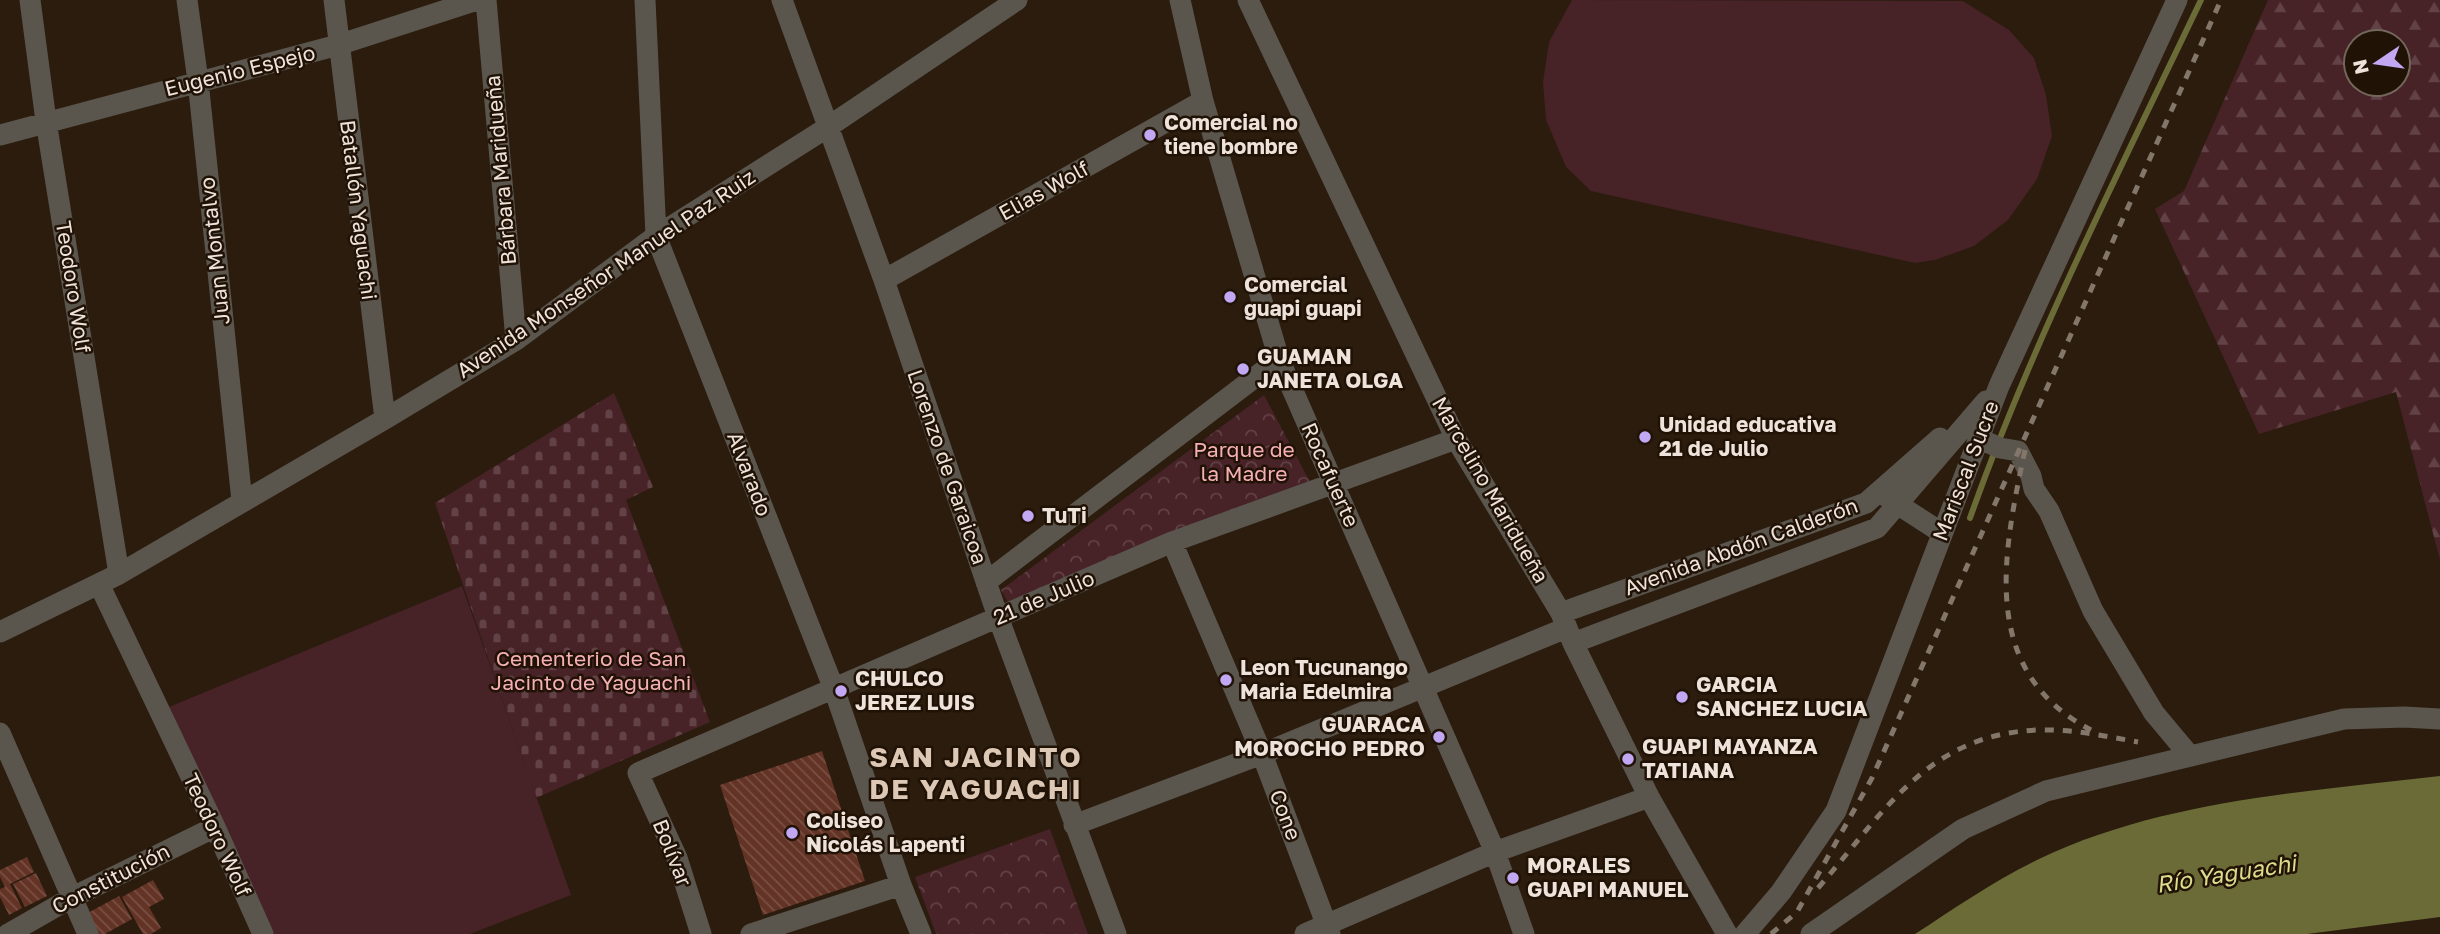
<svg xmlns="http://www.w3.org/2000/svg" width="2440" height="934" font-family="'Golos Text',sans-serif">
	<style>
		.forest { fill: url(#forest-firs); fill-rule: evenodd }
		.cemetery { fill: url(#cemetery-stones) }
		.park { fill: url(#park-crowns) }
		.garden { fill: #472227 }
		.water { fill: #6b6b37 }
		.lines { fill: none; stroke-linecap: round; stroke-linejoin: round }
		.stream { stroke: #6b6b37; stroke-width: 6 }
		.building { fill: url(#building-back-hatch) }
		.minor { stroke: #5a564d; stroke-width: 21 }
		.rail { stroke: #83766a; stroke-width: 5; stroke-dasharray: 9 9; stroke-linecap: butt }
		.poi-dot { fill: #c2a8f2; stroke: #211206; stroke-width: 2.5 }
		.labels { text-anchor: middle; stroke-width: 5; stroke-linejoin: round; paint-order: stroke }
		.street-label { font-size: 21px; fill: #eee3da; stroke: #211206 }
		.poi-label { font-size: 21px; font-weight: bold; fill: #eee3da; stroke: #211206; text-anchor: start }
		.park-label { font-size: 21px; fill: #f6afb6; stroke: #211206 }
		.water-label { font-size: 23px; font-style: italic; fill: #dcdd8b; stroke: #211206 }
		.district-label { font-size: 28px; font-weight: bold; letter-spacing: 2px; fill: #ddc8b6; stroke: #211206 }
	</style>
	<defs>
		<pattern id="forest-firs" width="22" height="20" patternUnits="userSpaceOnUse" patternTransform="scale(1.75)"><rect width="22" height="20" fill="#472227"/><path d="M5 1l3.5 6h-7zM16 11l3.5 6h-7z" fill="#624246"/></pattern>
		<pattern id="cemetery-stones" width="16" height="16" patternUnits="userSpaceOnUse" patternTransform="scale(1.75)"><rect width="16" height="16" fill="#472227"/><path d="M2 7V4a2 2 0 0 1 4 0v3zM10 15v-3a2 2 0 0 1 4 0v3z" fill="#624246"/></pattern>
		<pattern id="park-crowns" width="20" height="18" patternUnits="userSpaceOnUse" patternTransform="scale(1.75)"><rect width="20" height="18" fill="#472227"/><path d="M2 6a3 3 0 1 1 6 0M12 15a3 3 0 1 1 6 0" fill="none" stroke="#624246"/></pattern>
		<pattern id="building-back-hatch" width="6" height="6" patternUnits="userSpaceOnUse" patternTransform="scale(1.75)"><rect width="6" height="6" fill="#633325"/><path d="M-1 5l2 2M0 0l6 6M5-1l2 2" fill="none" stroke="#7a5044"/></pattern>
	</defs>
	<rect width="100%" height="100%" fill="#2b1c0e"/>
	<path class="forest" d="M2268,0H2440V560L2396,392L2259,434L2155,209L2184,191ZM2356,42H2398V84H2356Z"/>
	<path class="cemetery" d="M614,393L653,487L626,500L710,722L536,798L435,503Z"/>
	<path class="park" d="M1264,395L1310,482L1008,602L1001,590Z
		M1050,829L1088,934H936L915,877Z"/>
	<path class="garden" d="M1572,0L1963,1L2009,30L2034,58L2046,95L2052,136L2037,179L2008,220L1974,246L1935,260L1915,263L1591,191L1566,167L1546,120L1543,82L1549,42Z
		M462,586L571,895L470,934H271L169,707Z"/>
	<path class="water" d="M2440,776V917L2307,934H1915C1955,908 1995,880 2039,859C2163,800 2306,792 2440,776Z"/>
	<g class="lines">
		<path class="stream" d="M1970,518C2033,340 2120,170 2201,0"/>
	</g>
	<path class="building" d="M822,751L865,881L763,915L720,785Z
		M27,857L34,872L10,884L22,908L9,915L0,897V889L5,887L0,877V870Z
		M36,873L47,896L25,907L13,884Z
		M153,880L164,899L149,907L161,928L151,934H143L122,897Z
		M119,896L132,919L105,934H97L86,914Z"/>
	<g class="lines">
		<path class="minor" d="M30,0L46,121L119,574
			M187,0L198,81L242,501
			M334,0L385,419
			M486,0L516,340
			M645,0L656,236L834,689L901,885L921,934
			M782,0L884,280L998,617L1116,934
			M1180,0L1203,101L1279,359L1495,852L1524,934
			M1248,0L1456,439L1561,613L1573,643L1649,797L1727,934
			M0,135L338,45L477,0
			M884,280L1203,101
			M1978,438L2000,448L2018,451L2031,476L2034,489L2049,511L2093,611L2154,713L2190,756
			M1888,498L1942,533
			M1172,542L1262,754L1330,934
			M986,582L1279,359
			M99,584L215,827L263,934
			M1561,613L1866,503L1940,438
			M0,632L119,574L385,419L516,340L656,236L828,127L1017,0
			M1573,643L1877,528L1986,401
			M0,733L88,934
			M1074,825L1262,754L1566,628
			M8,934L71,898L215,827
			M701,934L677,858L638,773L1172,542L1456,439
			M751,934L901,885
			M1305,934L1495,852L1649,797
			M1745,934L1781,892L1836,811L1999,386L2177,0
			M1811,934L1963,829L2046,791L2344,719L2404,717L2440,719"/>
		<path class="rail" d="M2025,450C2003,554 1978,671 2091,730
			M1818,888C1883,814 1927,734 2038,730C2072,729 2105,736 2138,742
			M1771,934L1797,912L1872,778L2221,0"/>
	</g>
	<g class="poi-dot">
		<circle cx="1150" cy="135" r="7"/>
		<circle cx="1230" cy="297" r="7"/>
		<circle cx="1243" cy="369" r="7"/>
		<circle cx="1645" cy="437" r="7"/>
		<circle cx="1028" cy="516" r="7"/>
		<circle cx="1226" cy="680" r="7"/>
		<circle cx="841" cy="691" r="7"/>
		<circle cx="1682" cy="697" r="7"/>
		<circle cx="1439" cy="737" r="7"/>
		<circle cx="1628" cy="759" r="7"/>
		<circle cx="792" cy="833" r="7"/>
		<circle cx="1513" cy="878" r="7"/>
	</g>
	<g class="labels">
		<g class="street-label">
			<text transform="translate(240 71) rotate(-14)" y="7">Eugenio Espejo</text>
			<text transform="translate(501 170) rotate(-95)" y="7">Bárbara Maridueña</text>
			<text transform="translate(1044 191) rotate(-29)" y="7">Elias Wolf</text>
			<text transform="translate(358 210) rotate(83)" y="7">Batallón Yaguachi</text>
			<text transform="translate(215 251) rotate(-96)" y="7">Juan Montalvo</text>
			<text transform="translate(606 274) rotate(-34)" y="7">Avenida Monseñor Manuel Paz Ruiz</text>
			<text transform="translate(73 287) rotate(81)" y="7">Teodoro Wolf</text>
			<text transform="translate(947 467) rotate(71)" y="7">Lorenzo de Garaicoa</text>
			<text transform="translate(1966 471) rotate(-69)" y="7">Mariscal Sucre</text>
			<text transform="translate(749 474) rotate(69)" y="7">Alvarado</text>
			<text transform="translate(1330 475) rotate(66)" y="7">Rocafuerte</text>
			<text transform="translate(1490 490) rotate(60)" y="7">Marcelino Maridueña</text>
			<text transform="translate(1741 547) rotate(-20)" y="7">Avenida Abdón Calderón</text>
			<text transform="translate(1044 598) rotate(-23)" y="7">21 de Julio</text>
			<text transform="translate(1285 815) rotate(69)" y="7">Cone</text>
			<text transform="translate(217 835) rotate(65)" y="7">Teodoro Wolf</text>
			<text transform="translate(672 853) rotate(68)" y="7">Bolívar</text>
			<text transform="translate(111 879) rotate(-27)" y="7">Constitución</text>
		</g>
		<g class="poi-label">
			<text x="1164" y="130">Comercial no<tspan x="1164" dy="24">tiene bombre</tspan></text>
			<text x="1244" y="292">Comercial<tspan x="1244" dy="24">guapi guapi</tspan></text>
			<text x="1257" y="364">GUAMAN<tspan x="1257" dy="24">JANETA OLGA</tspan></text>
			<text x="1659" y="432">Unidad educativa<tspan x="1659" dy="24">21 de Julio</tspan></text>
			<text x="1042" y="523">TuTi</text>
			<text x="1240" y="675">Leon Tucunango<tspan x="1240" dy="24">Maria Edelmira</tspan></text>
			<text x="855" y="686">CHULCO<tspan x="855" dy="24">JEREZ LUIS</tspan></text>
			<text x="1696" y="692">GARCIA<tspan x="1696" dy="24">SANCHEZ LUCIA</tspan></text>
			<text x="1425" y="732" text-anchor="end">GUARACA<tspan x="1425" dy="24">MOROCHO PEDRO</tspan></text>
			<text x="1642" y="754">GUAPI MAYANZA<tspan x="1642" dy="24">TATIANA</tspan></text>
			<text x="806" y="828">Coliseo<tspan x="806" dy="24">Nicolás Lapenti</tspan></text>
			<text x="1527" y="873">MORALES<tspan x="1527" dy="24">GUAPI MANUEL</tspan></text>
		</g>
		<g class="park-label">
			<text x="1244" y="457">Parque de<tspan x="1244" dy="24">la Madre</tspan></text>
			<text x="591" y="666">Cementerio de San<tspan x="591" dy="24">Jacinto de Yaguachi</tspan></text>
		</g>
		<g class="water-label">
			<text transform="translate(2226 874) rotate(-9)" y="8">Río Yaguachi</text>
		</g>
		<g class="district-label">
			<text x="976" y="767">SAN JACINTO<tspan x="976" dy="32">DE YAGUACHI</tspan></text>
		</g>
	</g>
	<g transform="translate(2377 63) rotate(257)"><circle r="33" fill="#211206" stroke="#73665b" stroke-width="2"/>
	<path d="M0-5L12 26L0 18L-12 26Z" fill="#c2a8f2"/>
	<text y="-10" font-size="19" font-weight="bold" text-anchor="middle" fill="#eee3da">N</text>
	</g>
</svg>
